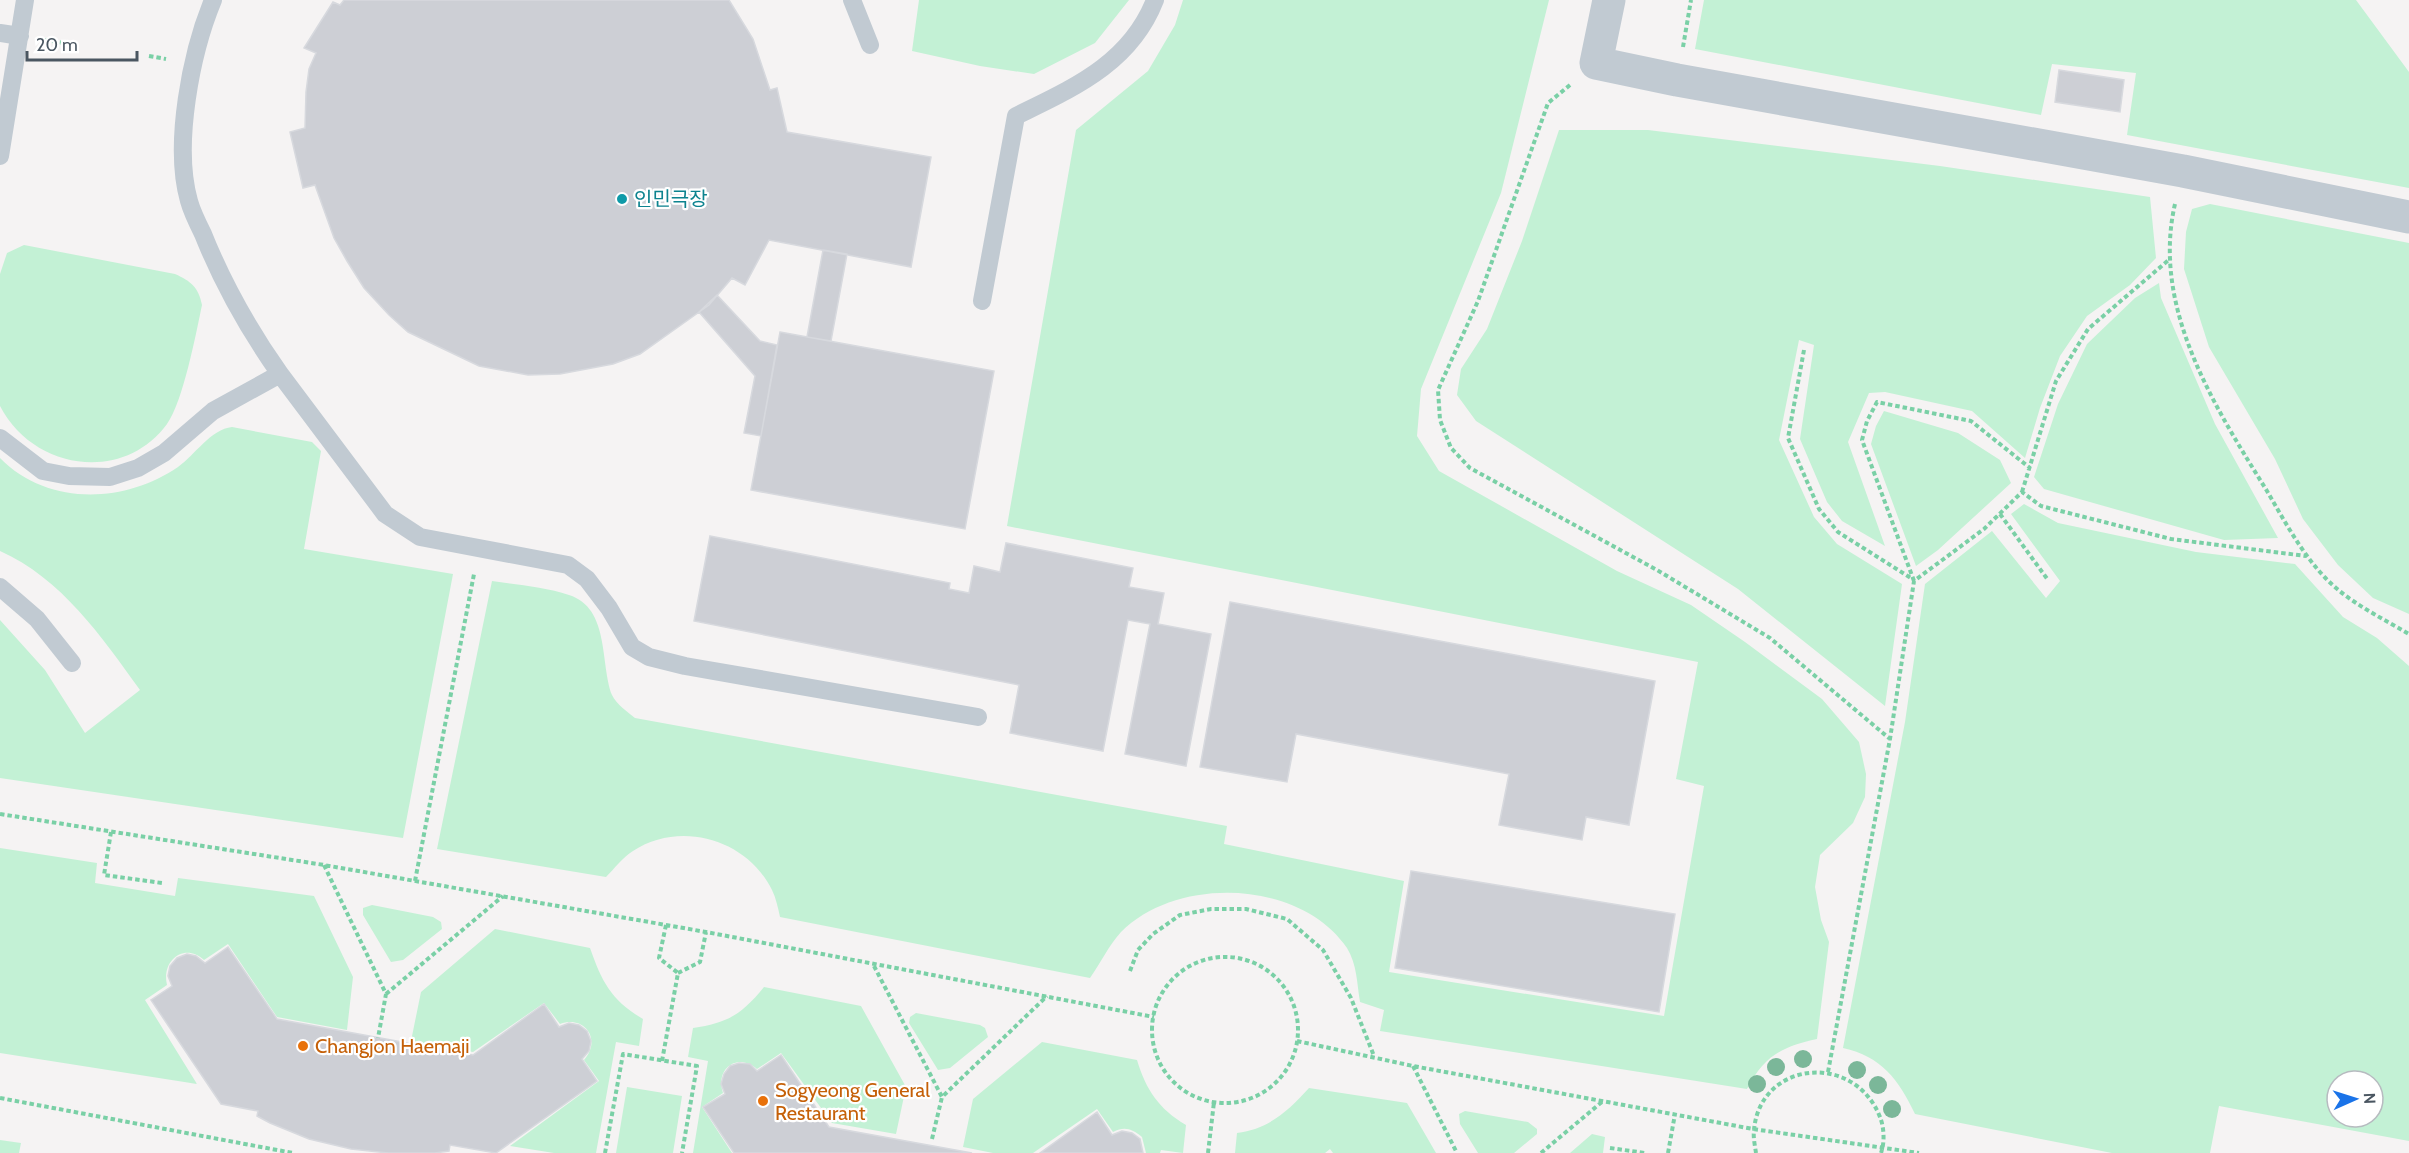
<svg xmlns="http://www.w3.org/2000/svg" width="2409" height="1153" font-family="Cabin,'Noto Sans KR',sans-serif">
	<style>
		.green { fill: #c3f1d5; fill-rule: evenodd }
		.building { fill: #cdcfd5; stroke: #d7d9de; stroke-width: 1.5 }
		.lines { fill: none; stroke-linecap: round; stroke-linejoin: round }
		.path { stroke: #7ad0a6; stroke-width: 4; stroke-dasharray: 4.5 3; stroke-linecap: butt }
		.lane { stroke: #c1cad2; stroke-width: 18 }
		.street { stroke: #c1cad2; stroke-width: 33 }
		.tree { fill: #7bb799 }
		.culture-dot { fill: #0f9aa8; stroke: #fff; stroke-width: 2 }
		.food-dot { fill: #e8710a; stroke: #fff; stroke-width: 2 }
		.labels { text-anchor: middle; stroke-width: 4.5; stroke-linejoin: round; paint-order: stroke }
		.culture-label { font-size: 20px; fill: #0d838f; stroke: #fff; text-anchor: start }
		.food-label { font-size: 20px; fill: #c56008; stroke: #fff; text-anchor: start }
	</style>
	<rect width="100%" height="100%" fill="#f5f3f3"/>
	<path class="green" d="M919,0H1129L1095,43L1034,74L980,66L912,51Z
		M1183,0H1549L1501,193L1421,389L1417,436L1439,471L1617,571L1691,605L1745,642L1822,699L1859,742L1866,774L1865,797L1853,823L1820,855L1815,887L1821,920L1829,942L1817,1039C1781,1047 1764,1056 1747,1089L1380,1031L1384,1010L1360,1002C1357,984 1357,964 1347,948C1301,880 1178,875 1121,932C1109,945 1100,964 1090,978L780,917C778,908 776,898 772,890C747,839 680,820 633,851C623,857 614,869 606,877L437,849L492,581C517,585 545,587 569,595C610,608 600,663 612,695C616,704 628,712 635,718L1227,826L1224,844L1404,881L1389,972L1664,1016L1704,786L1676,779L1698,662L1007,526L1076,130L1148,71L1175,25Z
		M1704,0H2356L2409,72V188L2127,135L2136,73L2052,64L2041,115L1695,49Z
		M1559,130H1648L1940,166L2150,197L2156,258L2130,285L2087,316L2060,356L2040,408L2025,458L1972,411L1885,392L1869,393L1848,442L1885,546L1842,521L1827,502L1800,439L1814,345L1799,340L1779,440L1814,517L1837,544L1902,584L1885,706L1738,589L1476,421L1457,395L1461,369L1487,329L1522,241Z
		M2210,204L2409,243V614L2373,598L2338,565L2303,519L2275,459L2209,347L2184,269L2186,232L2192,209Z
		M24,245L175,274C191,281 199,288 202,305C196,334 183,402 167,424C123,484 33,470 0,406V274L7,253Z
		M2159,283L2161,298L2215,424L2278,538L2224,540L2044,489L2034,477L2058,404L2087,344L2135,298Z
		M1884,411L1958,433L2000,460L2011,483L1938,550L1916,566L1871,444L1876,426Z
		M232,427L312,442L321,451L304,549L453,574L403,838L0,778V620L45,670L85,733L140,690C102,637 61,578 0,551V458C47,506 124,504 178,467C195,455 211,429 232,427Z
		M2024,504L2058,523L2196,552L2295,564L2343,617L2377,638L2409,666V1141L2219,1106L2210,1153H2112L1915,1114C1899,1080 1881,1056 1843,1048L1905,722L1925,584L1992,531L2046,598L2060,581L2011,514ZM2337,1081H2373V1117H2337Z
		M0,848L97,863L95,883L175,896L178,878L314,896L353,977L347,1030L277,1017L228,944L204,960C185,942 161,960 167,985L145,1000L197,1084L0,1053Z
		M372,905L433,917L441,922L442,929L403,960L391,962L363,915V908Z
		M495,929L590,948C602,982 611,1000 643,1019L639,1046L616,1042L596,1153H554L510,1146L599,1081L584,1060C602,1040 585,1015 560,1024L544,1003L473,1052L411,1041L421,992Z
		M764,987L861,1006L906,1087L896,1134L832,1123L781,1053L757,1069C737,1052 715,1069 723,1093L702,1107L732,1153H693L708,1061L688,1057L693,1028C728,1023 742,1014 764,987Z
		M916,1013L980,1025L985,1028L988,1037L950,1068L938,1070L909,1023L910,1017Z
		M1042,1042L1137,1060C1146,1090 1159,1109 1186,1125L1183,1153L1161,1150L1160,1153H1146L1142,1137C1132,1129 1125,1126 1113,1132L1097,1109L1033,1153H993L963,1147L973,1099Z
		M627,1087L682,1096L673,1153H616Z
		M1309,1088L1407,1103L1436,1153H1333L1330,1149L1325,1153H1235L1237,1133C1269,1129 1288,1111 1309,1088Z
		M1465,1111L1528,1122L1537,1129V1134L1514,1153H1478L1460,1124L1459,1114Z
		M1592,1134L1605,1137L1603,1153H1570Z
		M0,1140L21,1143L19,1153H0Z"/>
	<path class="building" d="M344,0H729L753,39L770,90L777,88L787,132L931,157L911,267L769,240L745,285L732,278L709,305L640,354L613,364L560,374L528,375L479,366L408,332L389,315L364,288L347,261L334,238L315,185L303,188L290,132L305,128L306,92L309,69L316,53L304,48L333,2L340,5Z
		M2059,70L2124,80L2120,112L2055,102Z
		M823,250L847,254L831,341L807,337Z
		M717,295L760,341L777,345L761,436L744,433L755,376L699,312Z
		M780,332L994,371L965,529L751,490Z
		M710,536L950,583L949,589L969,593L974,566L1000,572L1006,543L1133,568L1129,587L1164,593L1158,624L1211,634L1186,766L1125,754L1150,624L1128,620L1103,751L1010,733L1019,685L694,621Z
		M1230,602L1655,681L1629,825L1586,817L1582,840L1499,825L1509,774L1296,734L1287,782L1200,767Z
		M1411,871L1675,914L1659,1012L1395,968Z
		M228,947L277,1019L473,1055L544,1004L559,1027L569,1023L579,1025L587,1031L591,1041L589,1051L582,1059L597,1081L496,1153L450,1145L449,1151L435,1153H388L351,1149L309,1139L270,1123L257,1116L258,1111L221,1104L151,1000L172,986L168,976L170,966L177,958L187,954L196,956L205,963Z
		M781,1055L829,1127L972,1153H734L703,1107L725,1094L721,1084L724,1074L730,1066L739,1063L750,1064L757,1071Z
		M1097,1112L1112,1135L1122,1131L1132,1133L1140,1139L1143,1153H1040Z"/>
	<g class="lines">
		<path class="path" d="M45,40L65,43
			M1683,47L1691,0
			M149,56L166,59
			M1570,85L1548,103L1478,301L1438,390L1440,420L1451,448L1470,468L1657,570L1770,638L1890,739
			M2175,204C2151,308 2215,407 2267,491C2287,525 2306,562 2336,588C2357,606 2385,620 2409,634
			M1804,350L1788,438L1819,509L1838,532L1914,580
			M2022,492L2056,381L2088,329L2171,258
			M2000,514L2048,580
			M1914,581L1862,440L1867,421L1877,402L1971,421L2030,468
			M0,814L324,865L706,932L1154,1017
			M111,832L104,875L162,883
			M324,865L386,994L378,1038
			M415,881L474,574
			M666,925L659,958L678,973
			M1152 1030a73 73 0 1 1 146 0a73 73 0 1 1-146 0Z
			M874,966L942,1097L1047,996
			M1130,971L1138,950L1153,934L1180,915L1211,909H1246L1287,919L1323,950L1351,998L1374,1056
			M678,973L700,962L706,932
			M386,994L503,896
			M1297,1041L1413,1066L1753,1129L1919,1153
			M662,1061L678,973
			M1413,1066L1457,1153
			M1828,1072L1890,739L1914,581L1984,529L2022,492L2041,506L2171,539L2306,556
			M0,1098L293,1153
			M932,1139L942,1097
			M1610,1148L1645,1153
			M605,1153L623,1054L697,1066L682,1153
			M1208,1153L1214,1102
			M1541,1153L1603,1101
			M1668,1153L1675,1114
			M1756,1153C1755,1146 1753,1137 1754,1130C1760,1061 1854,1051 1880,1117C1884,1127 1885,1142 1881,1153"/>
		<path class="lane" d="M852,0L870,45
			M0,33L20,36
			M0,156L25,0
			M982,301L1016,116C1073,88 1130,64 1155,0
			M280,374L385,514L420,537L568,565L587,579L609,608L632,647L649,657L685,666L978,717
			M0,438L43,471L69,476L110,477L138,468L164,453L213,411L280,374C249,330 223,284 203,234C198,224 192,212 189,201C173,145 191,53 213,0
			M0,587L37,619L72,663"/>
		<path class="street" d="M1609,0L1596,63L1677,80L2183,171L2409,217"/>
	</g>
	<g class="tree">
		<circle cx="1803" cy="1059" r="9"/>
		<circle cx="1776" cy="1067" r="9"/>
		<circle cx="1857" cy="1070" r="9"/>
		<circle cx="1757" cy="1084" r="9"/>
		<circle cx="1878" cy="1085" r="9"/>
		<circle cx="1892" cy="1109" r="9"/>
	</g>
	<circle class="culture-dot" cx="622" cy="199" r="6"/>
	<g class="food-dot">
		<circle cx="303" cy="1046" r="6"/>
		<circle cx="763" cy="1101" r="6"/>
	</g>
	<g class="labels">
		<g class="culture-label">
			<text x="634" y="206">인민극장</text>
		</g>
		<g class="food-label">
			<text x="315" y="1053">Changjon Haemaji</text>
			<text x="775" y="1097">Sogyeong General<tspan x="775" dy="23">Restaurant</tspan></text>
		</g>
	</g>
	<g transform="translate(2355 1099) rotate(87)"><circle r="28" fill="#ffffff" stroke="#b7bbc0" stroke-width="1.5"/>
	<path d="M0-4.5L10 22L0 15L-10 22Z" fill="#1a73e8"/>
	<text y="-9" font-size="16" font-weight="bold" text-anchor="middle" fill="#4a5661">N</text>
	</g>
	<path d="M27 51v9h110v-9" fill="none" stroke="#4a5661" stroke-width="3"/>
	<text x="36" y="51" font-size="18" fill="#4a5661" stroke="#ffffff" stroke-width="4.5" paint-order="stroke">20 m</text>
</svg>
